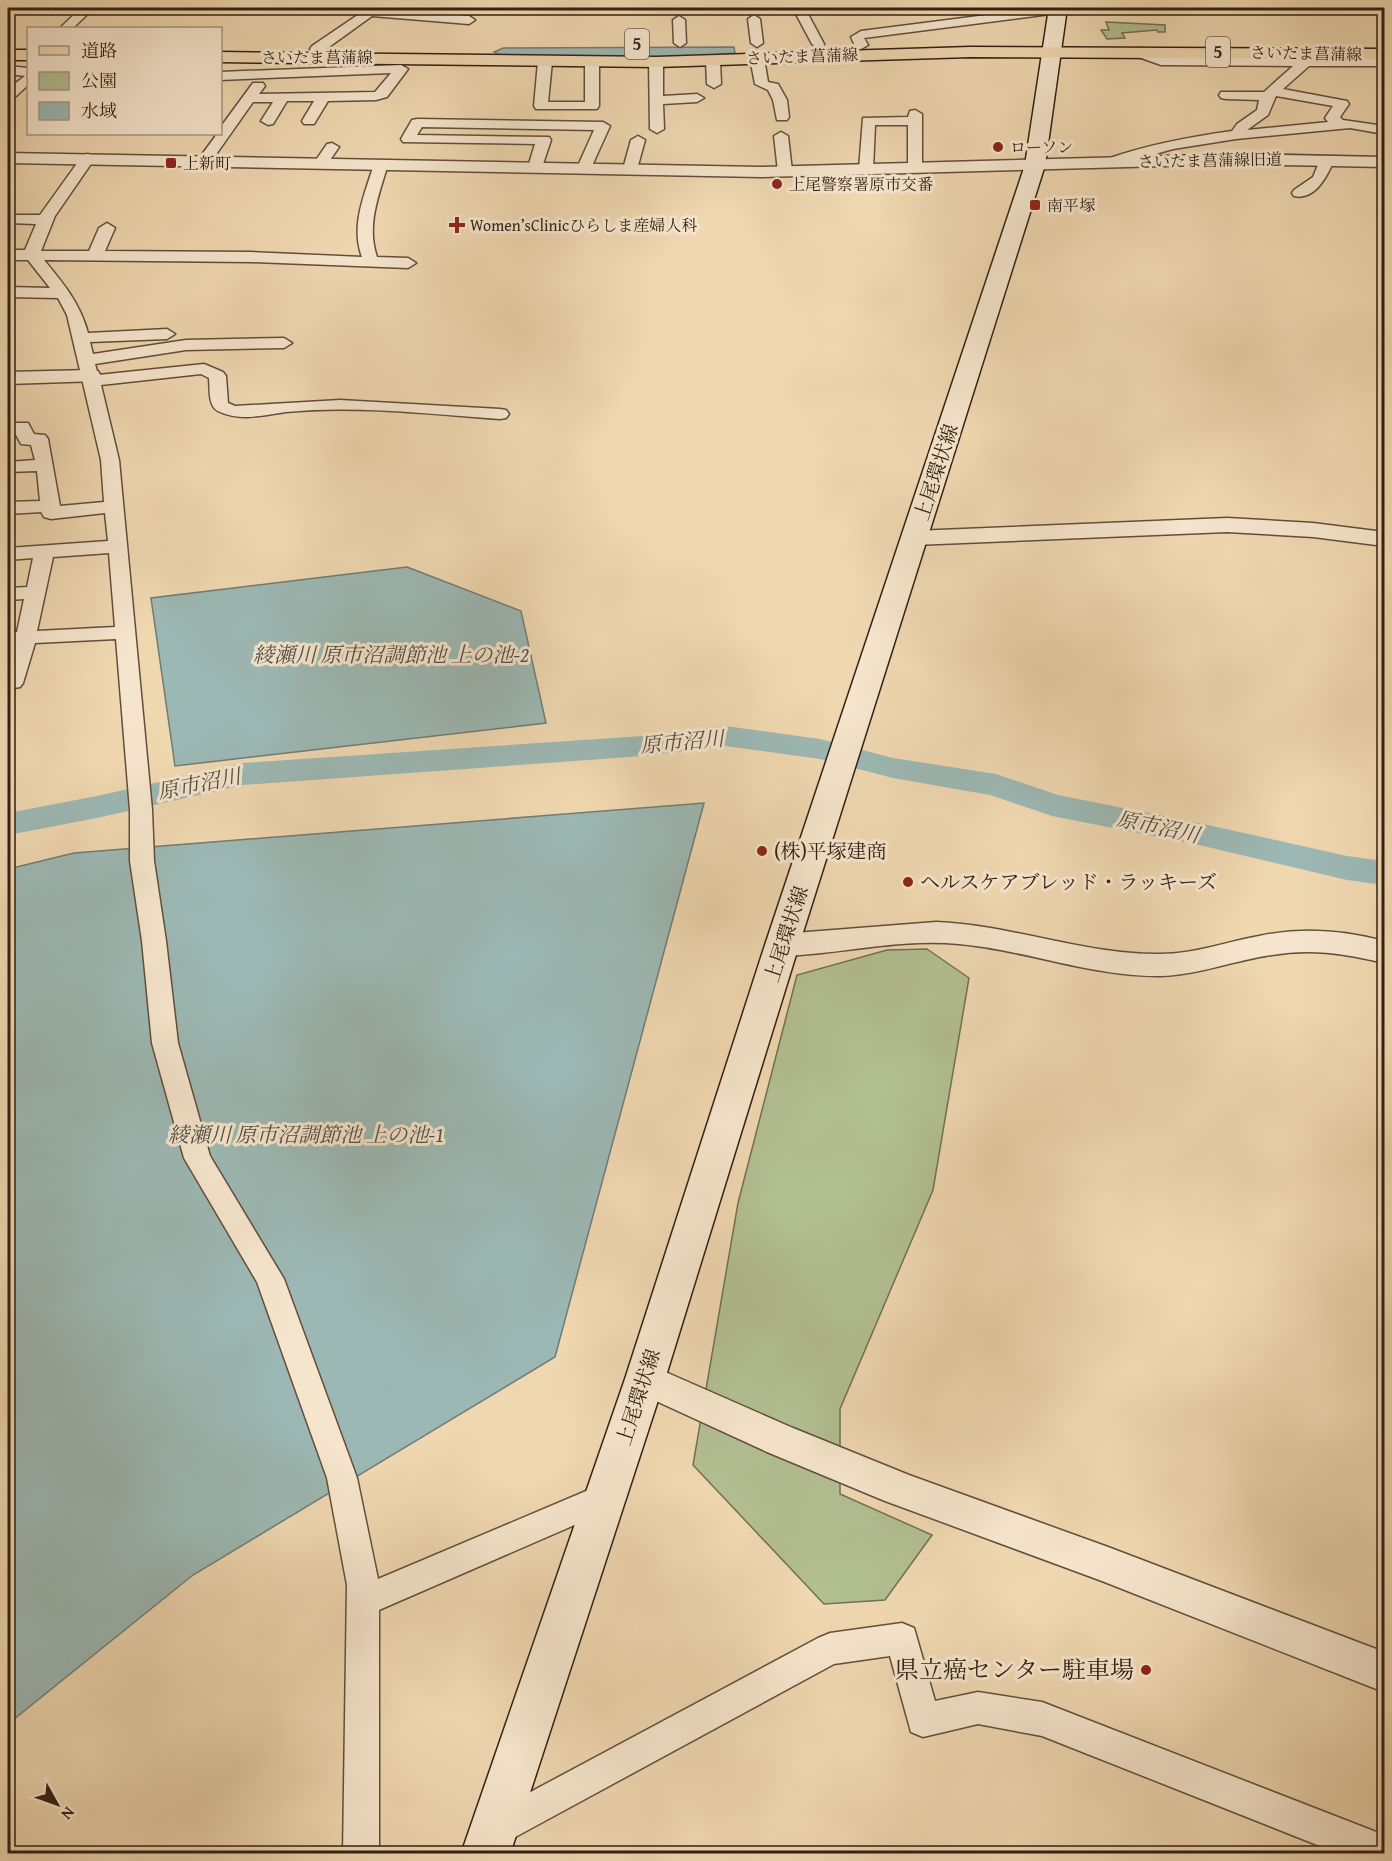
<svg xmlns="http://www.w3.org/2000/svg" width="1392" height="1861" font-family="'Gentium Book Plus','Noto Serif JP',serif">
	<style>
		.green { fill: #b2bf91; stroke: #727053; stroke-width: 1.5 }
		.water { fill: #9cb8b4; stroke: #727b74; stroke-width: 1.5 }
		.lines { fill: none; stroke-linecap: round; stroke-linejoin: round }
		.river { fill: #9cb8b4; fill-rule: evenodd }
		.minor-casing { stroke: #614e3c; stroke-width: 3 }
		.tertiary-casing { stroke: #614e3c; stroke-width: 3 }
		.secondary-casing { stroke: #322015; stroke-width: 3 }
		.primary-casing { stroke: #322015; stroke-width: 3 }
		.minor { fill: #f5e5cc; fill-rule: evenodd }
		.tertiary { fill: #f5e5cc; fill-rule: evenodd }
		.secondary { fill: #f5e5cc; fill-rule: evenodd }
		.primary { fill: #efd7b0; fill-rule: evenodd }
		.wall { fill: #c18e78; stroke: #322015; stroke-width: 1.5 }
		.poi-dot { fill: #8f2418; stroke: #f5e5cc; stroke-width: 2 }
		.labels { text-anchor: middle; stroke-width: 6; stroke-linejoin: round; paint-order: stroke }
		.far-street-label { font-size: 16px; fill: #322015; stroke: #f5e5cc }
		.far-poi-label { font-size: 16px; fill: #322015; stroke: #f5e5cc; text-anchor: start }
		.shield { fill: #f5e5cc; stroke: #6c5b4c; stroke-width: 1.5 }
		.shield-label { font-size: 18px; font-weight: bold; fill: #322015 }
		.street-label { font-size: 20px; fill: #322015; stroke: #f5e5cc }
		.poi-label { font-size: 20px; fill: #322015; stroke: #f5e5cc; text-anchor: start }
		.water-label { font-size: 21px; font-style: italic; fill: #524e45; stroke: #f5e5cc }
		.near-poi-label { font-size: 24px; fill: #322015; stroke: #f5e5cc; text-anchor: end }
	</style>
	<rect width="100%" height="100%" fill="#efd7b0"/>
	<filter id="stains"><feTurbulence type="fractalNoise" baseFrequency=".00333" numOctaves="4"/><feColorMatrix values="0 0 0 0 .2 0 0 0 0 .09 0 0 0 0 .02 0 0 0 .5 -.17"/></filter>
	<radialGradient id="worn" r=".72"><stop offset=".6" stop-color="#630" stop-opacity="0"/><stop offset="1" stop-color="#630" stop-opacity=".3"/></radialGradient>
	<path class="green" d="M1106,22L1165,25V32H1158L1157,30L1122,33L1125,38L1107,39L1101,30H1109Z
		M927,949L969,978L933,1190L840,1409V1494L932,1535L885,1600L824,1604L693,1465L738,1203L797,975L887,950Z"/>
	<path class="water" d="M734,47L735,53L683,58L502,56L494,52L503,48Z
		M407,567L521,611L546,723L175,766L151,598Z
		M704,803L555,1357L193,1575L8,1724V869L74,853Z"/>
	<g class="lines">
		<path class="river" d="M725,726L820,739L893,758L996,774L1058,795L1199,823L1347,856L1384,861V885L1347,880L1199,845L1052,816L990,795L893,778L820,759L725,746L643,756L243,785L97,818L8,835V813L97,796L243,763L643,736Z"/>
		<g class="minor-casing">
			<path id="minor" d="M47,8H61L52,14L48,13Z
				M81,8H94L73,28H60Z
				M368,8L469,16L475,20L469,24L372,16L322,52H312L310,49L312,46Z
				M1041,8L1064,9L1058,13L864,38L868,45L861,49L856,48L851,37L861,31Z
				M802,10L808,14L824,44L823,47L818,48L812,44L796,14Z
				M754,15L760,19L763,43L757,47L751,43L748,19Z
				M679,16L685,20L686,43L680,47L674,43L673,20Z
				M1138,48L1163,57L1384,58V66H1309L1283,89L1347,101L1349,104L1340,117L1343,120L1384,126V134L1350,128L1236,139L1173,149L1112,166L1107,165L1105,162L1107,159C1147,145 1189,137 1232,131L1237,124L1257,110L1259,100L1226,99L1221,98L1219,95L1221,92H1264L1293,66L1161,65L1133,55L1131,52L1133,49ZM1276,96L1333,106L1325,118L1328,122L1247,130L1268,115Z
				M757,54L764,58L768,82L778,84L787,100L789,117L787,120H777L773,100L768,90L755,84L750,58Z
				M713,56L720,60L721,84L714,88L707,84L706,60Z
				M545,58L552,62L548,102H585V62L592,58L597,59L599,62V106L597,109H536L534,106L538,62Z
				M656,58L663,62V96L697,94L704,98L697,102L663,104L664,129L657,133L650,129L649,62Z
				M401,65L408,69L387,97L376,100L328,101L314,124H304L302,121L314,101H287L273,124L268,125L261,121L273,102H253L210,163L205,164L198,160L217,134H220V128L253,83H263L265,86L259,94L375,92L391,73L220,80V72Z
				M8,66L28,68V85L13,99L8,100V89L25,76L8,74Z
				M915,110L922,114V168L920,171L915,172L908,168V125H875L873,169L866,173L861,172L859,169L863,118L908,117L910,111Z
				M417,119L603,122L610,126L591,168L584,172L577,168L594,130L422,127L417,135L549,137L551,140L542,167L535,171L528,167L535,144L403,142L401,139L412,120Z
				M781,132L788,136L792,171L785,175L778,171L774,136Z
				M638,136L645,140L637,169L630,173L625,172L623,169L631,140Z
				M332,143L339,147L326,166H316L314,163L327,144Z
				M88,154L95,158L55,216L41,251H89L99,228L107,223L115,228L105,251L251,252L362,257C350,225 365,194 374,164L381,160L388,164C379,195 366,225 377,257L408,258L416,263L408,268L251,262L44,260C63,283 80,303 88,333L167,329L175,334L167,339L90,342L93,354L186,340L284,338L292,343L284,348L186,350L95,364L98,375L204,364L223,372L226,376L228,403L235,406L340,400L500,409L506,410L509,414L506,418L500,419C429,414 356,405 286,412C264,415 240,422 218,411C208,406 210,389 209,378L201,374L101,385L119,460L152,810L154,861L166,941L178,1043L210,1156L284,1279L357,1478L378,1579L605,1483L616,1487L621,1497L616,1507L379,1610V1854H343L347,1585L327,1478L257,1282L184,1158L152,1043L142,941L130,861V810L116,639L35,643L23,683L20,687L8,689V666L14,644H8V632H17L24,599L8,600V588L27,587L33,558L8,560V548L108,541L105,513L51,519L44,517L41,512L8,514V502L40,501L37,471L8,472V462L35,460L31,445L21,444L15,433H8V423H28L34,434L45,435L48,439L60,506L104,502L101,460L67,315L58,298L8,297V287L50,288L28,260H8V250H25L36,224L8,223V215H40L83,155ZM109,553L115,627L37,631L53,557Z
				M1327,156L1334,160C1328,175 1315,201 1294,196L1292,193L1294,190L1313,177L1320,160Z
				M902,1623L914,1628L935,1701L978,1692L1042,1702L1384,1835V1854H1340L1042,1736L978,1724L923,1737L911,1732L890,1656L834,1664L506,1842L494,1848L482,1842L476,1830L482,1818L818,1638L830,1633Z"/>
		</g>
		<g class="tertiary-casing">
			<path id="tertiary" d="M8,153L761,167L1240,154L1384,157V167L1240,164L761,177L8,163Z
				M90,370L98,371L101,376L98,381L8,384V372Z
				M1227,518L1313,523L1384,532V546L1313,537L1227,532L914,545L906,543L902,538L906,533L914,531Z
				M936,922C1012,925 1085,955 1160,954C1194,954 1226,942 1259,936C1301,927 1343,930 1384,941V963C1347,954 1311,948 1272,955C1235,960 1199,975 1161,976C1092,977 1027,950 959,944C900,938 841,954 782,956L771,952L767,945L771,938L782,934Z
				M645,1363L793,1428L909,1475L1108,1547L1384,1652V1692L1102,1581L885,1501L767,1452L632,1390L627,1379L632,1368Z"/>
		</g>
		<g class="secondary-casing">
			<path id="secondary" d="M1049,8H1067L1045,165L799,945L665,1379L510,1854H461L625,1379L765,945L1025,165Z"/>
		</g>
		<g class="primary-casing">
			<path id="primary" d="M970,47L1384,49V59L970,57L656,67L220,62V52L656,57Z
				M8,50H28V60H8Z"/>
		</g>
		<use href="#minor" class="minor"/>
		<use href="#tertiary" class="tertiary"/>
		<use href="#secondary" class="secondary"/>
		<use href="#primary" class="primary"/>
	</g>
	<path class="wall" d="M1166,8H1198L1197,11L1166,10Z"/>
	<g class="poi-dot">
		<circle cx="998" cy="147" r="6"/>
		<rect x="165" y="157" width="12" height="12" rx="3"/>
		<circle cx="777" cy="184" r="6"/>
		<rect x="1029" y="199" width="12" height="12" rx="3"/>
		<path d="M454 216h6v6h6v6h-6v6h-6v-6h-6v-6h6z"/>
		<circle cx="762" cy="851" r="6"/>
		<circle cx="908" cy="882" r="6"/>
		<circle cx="1146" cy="1670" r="6"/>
	</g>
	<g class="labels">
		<g class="far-street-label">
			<text transform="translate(1306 53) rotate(1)" y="6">さいたま菖蒲線</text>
			<text transform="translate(802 56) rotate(-2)" y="6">さいたま菖蒲線</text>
			<text x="317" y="63">さいたま菖蒲線</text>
			<text transform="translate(1210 160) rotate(-1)" y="6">さいたま菖蒲線旧道</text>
		</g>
		<g class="far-poi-label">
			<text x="1010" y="153">ローソン</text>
			<text x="183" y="169">上新町</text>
			<text x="789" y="190">上尾警察署原市交番</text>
			<text x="1047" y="211">南平塚</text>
			<text x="470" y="231">Women’sClinicひらしま産婦人科</text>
		</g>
		<g class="shield">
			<rect x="625" y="29" width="24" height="30" rx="4.5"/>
			<rect x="1206" y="37" width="24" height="30" rx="4.5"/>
		</g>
		<g class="shield-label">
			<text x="637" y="50">5</text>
			<text x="1218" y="58">5</text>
		</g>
		<g class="street-label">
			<text transform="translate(936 472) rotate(-72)" y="7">上尾環状線</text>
			<text transform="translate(786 934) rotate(-72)" y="7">上尾環状線</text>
			<text transform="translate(638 1397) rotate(-72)" y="7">上尾環状線</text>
		</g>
		<g class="poi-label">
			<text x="774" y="858">(株)平塚建商</text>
			<text x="920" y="889">ヘルスケアブレッド・ラッキーズ</text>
		</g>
		<g class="water-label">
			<text x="391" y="662">綾瀬川 原市沼調節池 上の池-2</text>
			<text transform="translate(682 742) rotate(-5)" y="7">原市沼川</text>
			<text transform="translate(199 784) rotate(-11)" y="7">原市沼川</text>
			<text transform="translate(1158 827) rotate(12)" y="7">原市沼川</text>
			<text x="306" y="1142">綾瀬川 原市沼調節池 上の池-1</text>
		</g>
		<g class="near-poi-label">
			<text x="1134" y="1678">県立癌センター駐車場</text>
		</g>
	</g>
	<rect width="1392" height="1861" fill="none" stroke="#efd7b0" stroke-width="30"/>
	<rect x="9" y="9" width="1374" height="1843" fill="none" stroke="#322015" stroke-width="3"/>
	<rect x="15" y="15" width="1362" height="1831" fill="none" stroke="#322015" stroke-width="1.5"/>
	<rect x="27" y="27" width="195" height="108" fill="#f5e5cc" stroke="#a79683" stroke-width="1.5"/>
	<rect x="39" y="46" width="30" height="9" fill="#efd7b0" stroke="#a79683" stroke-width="1.5"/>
	<text x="81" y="57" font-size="18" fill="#322015">道路</text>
	<rect x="39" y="72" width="30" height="18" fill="#b2bf91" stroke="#a79683" stroke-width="1.5"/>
	<text x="81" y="87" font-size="18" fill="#322015">公園</text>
	<rect x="39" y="102" width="30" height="18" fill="#9cb8b4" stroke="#a79683" stroke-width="1.5"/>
	<text x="81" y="117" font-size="18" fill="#322015">水域</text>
	<g transform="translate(57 1804) rotate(130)" stroke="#f5e5cc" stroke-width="4.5" paint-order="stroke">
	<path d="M0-4.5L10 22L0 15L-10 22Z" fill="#322015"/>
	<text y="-9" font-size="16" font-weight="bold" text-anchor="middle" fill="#322015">N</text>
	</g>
	<rect width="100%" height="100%" filter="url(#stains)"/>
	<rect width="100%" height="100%" fill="url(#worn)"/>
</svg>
